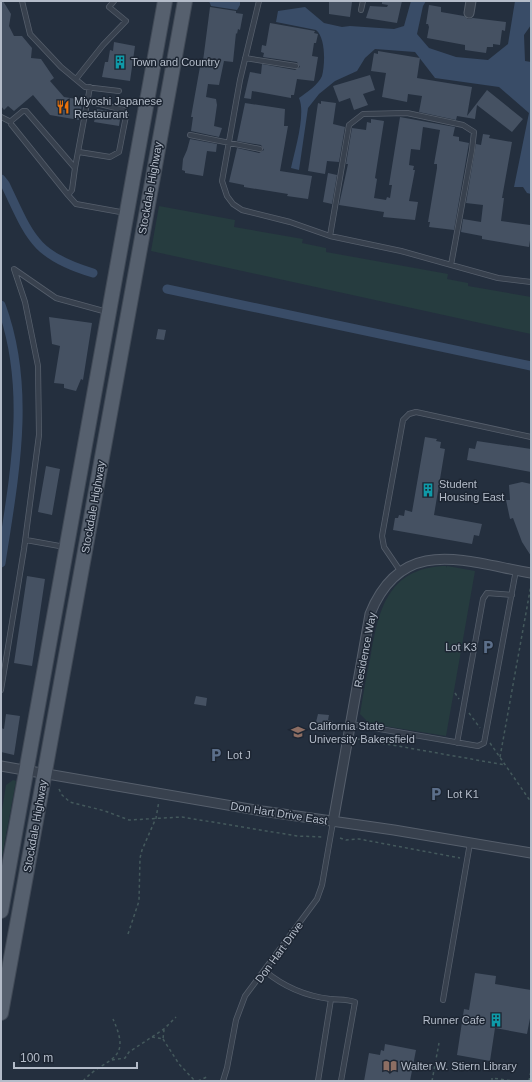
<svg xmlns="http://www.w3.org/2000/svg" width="532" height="1082" font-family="Helvetica,sans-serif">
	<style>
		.green { fill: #263c3f }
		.water { fill: #394c67 }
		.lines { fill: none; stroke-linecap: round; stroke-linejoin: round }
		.canal { stroke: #394c67; stroke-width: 9 }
		.building { fill: #455162 }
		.service-casing { stroke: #565f6c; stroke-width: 6 }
		.minor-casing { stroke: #565f6c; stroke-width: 11 }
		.primary-casing { stroke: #414a57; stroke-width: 16 }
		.path { stroke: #44595c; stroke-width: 1.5; stroke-dasharray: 3 3; stroke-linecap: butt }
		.service { stroke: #38414e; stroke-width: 4.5 }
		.minor { stroke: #38414e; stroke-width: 9 }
		.primary { stroke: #56606e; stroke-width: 14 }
		.labels { text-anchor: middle; stroke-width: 3; stroke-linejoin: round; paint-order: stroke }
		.poi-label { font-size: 11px; fill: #b4bcc9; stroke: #1d2633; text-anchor: start }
		.street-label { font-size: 11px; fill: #b4bcc9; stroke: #1d2633 }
	</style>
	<rect width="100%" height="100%" fill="#242f3e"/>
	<path class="green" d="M159,206L235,220L234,227L303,239L302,243L326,248V252L448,274L447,279L468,283V286L531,297V334L151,251Z
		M442,566H446V568L447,566L475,571L446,736L366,723V720L360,714C363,694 367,674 371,654C379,609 388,570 442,566Z
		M13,780L16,781L1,862V816L6,785Z"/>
	<path class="water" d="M209,1H240V5L237,10L211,6Z
		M411,1H426L423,6L417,34L429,48L456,57L488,60L508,44L515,1H531V25L524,35L525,61L531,62V194L527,193L523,187H514L529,113L499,87L435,78L415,52L375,49L365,58L357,71L335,81L319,94L308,108L299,170L291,168C295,150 306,114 299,98C306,93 319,84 322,76C325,65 326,38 316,30L276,22L278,11L305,7L324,23L342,27L350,26L394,29L404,26Z"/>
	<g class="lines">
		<path class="canal" d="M1,179L5,184C30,236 33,255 93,273
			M167,289L531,366
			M1,305C32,389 14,477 1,563"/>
	</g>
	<path class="building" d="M1,1H3L11,14L9,26L14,36H22L32,48L31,58L41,59L54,78L50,81L64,97L83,100L79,120L50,115L33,95L14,111L8,106L4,110L1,106Z
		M329,1L352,2L350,17L329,14Z
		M382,1H402L397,23L366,18L370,6L387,7L388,5L382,4Z
		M429,5L441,7V12L464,16L468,19L473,18L506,22L505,31L502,30L500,45L493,44V47H487L486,53L465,50V45L427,38L429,27L428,24H426Z
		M210,7L236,11V13L243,14L240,30L238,29L237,34L236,33L233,62L224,61L219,85L208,84L206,97L216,99L217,105L214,126L222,128L219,137L191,131L193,117H191L201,61H203Z
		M270,23L315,31L314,33L318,34L316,43H314L312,56L318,57L314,81L297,79L294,95H291V98L252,91L251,99L244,98L250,72L261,74L262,64L295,70L300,67L297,62L263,57L264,53L261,52L262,45L266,46Z
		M114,42L135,46L130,81L102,77L105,62H108L110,50L113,51Z
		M378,51L420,58L417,78L472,87L467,116L487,90L523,119L512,132L477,105L475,119L457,116L456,120L419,112L422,96L408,94L407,102L382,97L386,73L371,71L374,53L378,54Z
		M370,75L375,90L363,94L368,105L354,110L350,98L339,102L333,86Z
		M321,101L336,103L333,124L345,127L339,162L327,161L325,174L308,171L318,103L321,104Z
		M245,103L285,109L284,126H288L280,171L312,176L308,199L287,196L288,194L244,187V185L229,182L237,148L259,153L264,150L261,145L237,141Z
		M97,109L121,113L119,126L94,122Z
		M400,117L455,127L453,136L459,137V141L469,143L454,230L429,227L430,222H428L437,168V164H434L440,130L423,127L420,150L411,149L409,165L414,166L413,170H415L409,201L418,202L415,220L383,217L384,212L339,205L348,164H346L352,128L366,130L367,122L371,123V119L384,121L375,178L377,179L374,198L386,200L387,197L390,198L392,185H389Z
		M483,134L490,135L489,138L512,142L502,198H504L501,221L530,225L531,234L529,247L482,239V236L461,232L463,219L481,222L483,205L466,203L476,144L481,145Z
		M190,139L217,144L216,152L207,151L203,176L185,173V171L182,170L183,159L187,150Z
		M328,173L337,175L332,204L323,202Z
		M49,317L92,323L83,380L81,379L76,391L64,388V384L54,383L60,346L52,344Z
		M158,329L166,330L164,340L156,339Z
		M425,437L437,439L436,441L441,442L440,448L445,449L434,515L482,524L479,536L474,535L472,544L393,530L395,518H398L399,515L404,516L405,510L412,512Z
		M477,441L531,449V472L467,460L469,448L475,449Z
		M46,466L60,469L52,515L38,512Z
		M522,482L531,484V556L522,542L513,518L510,519L506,500H510L509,485Z
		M27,576L45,579L32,666L14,663Z
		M196,696L207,698L206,706L194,704Z
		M6,714L20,716L14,755L1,752V728L4,729Z
		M318,714L329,715L328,720L333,721L331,729L315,726Z
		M475,973L496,976L495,984L531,990V1013L527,1034L495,1028L490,1061L457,1055L464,1009L469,1010Z
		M385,1044L416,1050L410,1081H364L369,1053L380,1055L381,1050L384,1051Z"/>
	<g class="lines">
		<g class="service-casing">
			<path id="service" d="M22,1L30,34L61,67L85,87L119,91
				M259,1L240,80L222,181L227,196L233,204L242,210L290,222L330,236L401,251L498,278L531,282
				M361,10L363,1
				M245,58L296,66
				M76,79L103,45L126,21L109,7L114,1
				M1,117L11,122
				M190,135L260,149
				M79,152L110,157L119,152L126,116L124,110L88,101
				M75,168L90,87
				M68,195L72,190L75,168L26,111H23L11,121V124L68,195L76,204L126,213
				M330,236L349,125L363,114L407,113L463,125L474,132L472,150L451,265
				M26,540L65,547
				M401,572L384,547L382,536L403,420L409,414L416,412L531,437
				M1,690L24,549L39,435L38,366L25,302L14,269L56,298L107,312
				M351,724L478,746L484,743L516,570
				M457,743L483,599L487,593L512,595
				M265,971C284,987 306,996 330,999C339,1000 346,999 355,1002L341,1081
				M443,1000L470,843
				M223,1081L227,1068L236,1020L245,996L317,899L322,885L333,822
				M318,1081L331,999"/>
		</g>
		<g class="minor-casing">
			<path id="minor" d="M469,13L471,1
				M1,766L262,811L394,830L531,853
				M333,822L370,614C402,534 466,562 531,573"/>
		</g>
		<g class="primary-casing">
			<path id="primary" d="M1,911L165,1
				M1,1013L185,1"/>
		</g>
		<path class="path" d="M455,693L459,699
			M469,713L480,728
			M358,739L505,765
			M490,743L531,802
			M500,757L531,585
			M59,789L62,795L70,802L105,811L129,820L182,817L297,836L322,837
			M340,838L346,840L359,839L460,858
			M128,934L139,901L140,858L142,850L156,818L159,801
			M152,1037L163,1039L164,1030
			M163,1039L179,1064L195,1081
			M112,1060L125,1058L129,1052L164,1029L176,1017
			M83,1081C106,1056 133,1063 113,1019
			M198,1081L209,1076
			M432,1081L439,1043
			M476,1081H483
			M492,1081V1078L513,1081
			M529,1081L531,1071"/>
		<use href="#service" class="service"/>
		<use href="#minor" class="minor"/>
		<use href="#primary" class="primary"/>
	</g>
	<defs>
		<g id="building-bare" transform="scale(1.08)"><path d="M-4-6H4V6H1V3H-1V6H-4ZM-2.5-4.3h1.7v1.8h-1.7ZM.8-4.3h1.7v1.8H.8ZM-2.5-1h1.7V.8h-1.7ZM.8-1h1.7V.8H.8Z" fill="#0f9aa8" stroke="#1d2633" stroke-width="2.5" paint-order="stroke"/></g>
		<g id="restaurant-bare" transform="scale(1.08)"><path d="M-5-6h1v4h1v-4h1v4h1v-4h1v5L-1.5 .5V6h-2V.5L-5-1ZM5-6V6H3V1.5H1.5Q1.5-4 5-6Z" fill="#e8710a" stroke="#1d2633" stroke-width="2.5" paint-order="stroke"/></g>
		<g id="parking-bare" transform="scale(1.08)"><path d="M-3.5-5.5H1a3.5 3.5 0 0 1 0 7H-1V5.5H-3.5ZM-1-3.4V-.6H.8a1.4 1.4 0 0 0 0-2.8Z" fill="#5c6f8a" stroke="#1d2633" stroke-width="2.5" paint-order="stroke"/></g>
		<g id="university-bare" transform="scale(1.08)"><path d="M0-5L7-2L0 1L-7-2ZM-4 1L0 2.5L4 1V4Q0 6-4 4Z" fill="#8d6e63" stroke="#1d2633" stroke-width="2.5" paint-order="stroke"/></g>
		<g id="library-bare" transform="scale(1.08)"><path d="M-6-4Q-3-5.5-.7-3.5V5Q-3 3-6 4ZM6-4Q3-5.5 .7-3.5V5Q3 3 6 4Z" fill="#8d6e63" stroke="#1d2633" stroke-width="2.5" paint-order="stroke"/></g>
	</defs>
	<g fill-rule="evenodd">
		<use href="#building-bare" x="120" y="62"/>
		<use href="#restaurant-bare" x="63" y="107"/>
		<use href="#building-bare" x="428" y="490"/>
		<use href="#parking-bare" x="488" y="647"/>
		<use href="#university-bare" x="298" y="732"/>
		<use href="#parking-bare" x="216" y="755"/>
		<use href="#parking-bare" x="436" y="794"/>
		<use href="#building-bare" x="496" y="1020"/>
		<use href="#library-bare" x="390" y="1066"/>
	</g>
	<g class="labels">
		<g class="poi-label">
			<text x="131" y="66">Town and Country</text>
			<text x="74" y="105">Miyoshi Japanese<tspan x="74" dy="13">Restaurant</tspan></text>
			<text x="439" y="488">Student<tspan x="439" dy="13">Housing East</tspan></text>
			<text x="477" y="651" text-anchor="end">Lot K3</text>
			<text x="309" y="730">California State<tspan x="309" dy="13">University Bakersfield</tspan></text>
			<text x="227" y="759">Lot J</text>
			<text x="447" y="798">Lot K1</text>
			<text x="485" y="1024" text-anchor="end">Runner Cafe</text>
			<text x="401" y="1070">Walter W. Stiern Library</text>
		</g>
		<g class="street-label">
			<text transform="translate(150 188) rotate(-80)" y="4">Stockdale Highway</text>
			<text transform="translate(93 507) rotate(-80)" y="4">Stockdale Highway</text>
			<text transform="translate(365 650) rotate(-79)" y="4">Residence Way</text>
			<text transform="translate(279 813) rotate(9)" y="4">Don Hart Drive East</text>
			<text transform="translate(35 826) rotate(-80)" y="4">Stockdale Highway</text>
			<text transform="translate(279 952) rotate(-54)" y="4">Don Hart Drive</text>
		</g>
	</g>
	<rect width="532" height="1082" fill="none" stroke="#b4bcc9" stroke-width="4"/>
	<path d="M14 1062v6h123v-6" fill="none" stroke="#b4bcc9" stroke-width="2"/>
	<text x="20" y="1062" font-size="12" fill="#b4bcc9" stroke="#1d2633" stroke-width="3" paint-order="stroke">100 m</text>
</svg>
